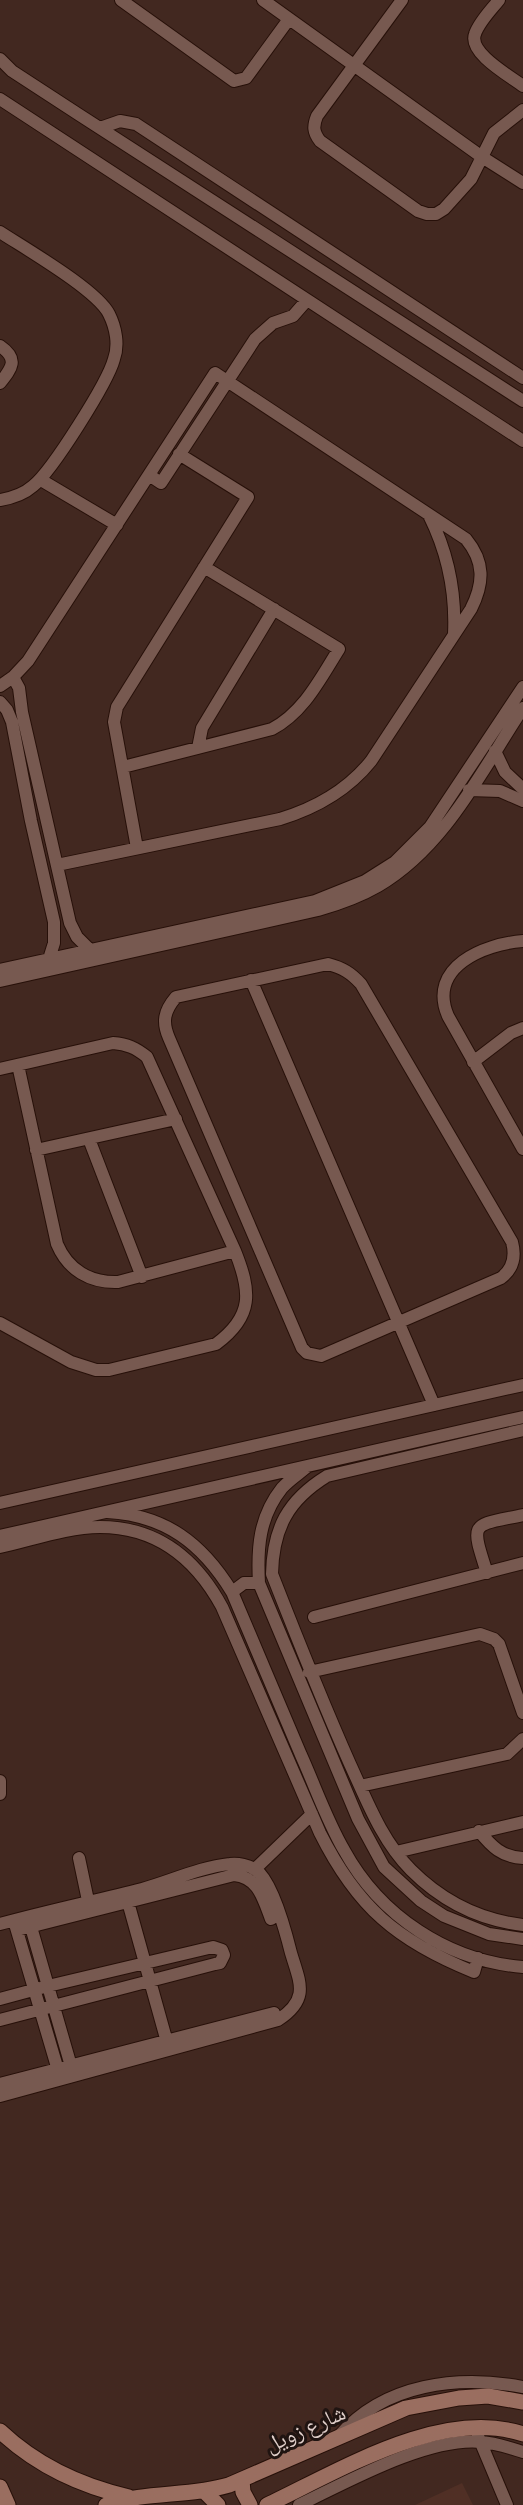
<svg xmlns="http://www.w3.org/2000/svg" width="523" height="2505" font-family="Commissioner,'Noto Naskh Arabic',sans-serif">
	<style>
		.built { fill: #502f25 }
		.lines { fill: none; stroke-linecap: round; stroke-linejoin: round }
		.street-casing { stroke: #271009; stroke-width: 14 }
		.secondary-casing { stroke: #271009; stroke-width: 17 }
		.street { stroke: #775950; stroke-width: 12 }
		.secondary { stroke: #9a6e60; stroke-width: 15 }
		.labels { text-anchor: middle; stroke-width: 6; stroke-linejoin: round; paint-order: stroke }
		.street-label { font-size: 22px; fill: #dfcec9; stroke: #201411 }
	</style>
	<rect width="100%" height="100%" fill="#422820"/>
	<path class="built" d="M462,2483L473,2505H415Z"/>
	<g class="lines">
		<g class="street-casing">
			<path id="street" d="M121,0L234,81L246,78L289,19
				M263,0L482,157L523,183
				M402,0L317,116C313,126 313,132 320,141L418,211L427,214H436L444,209L471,179L494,133L523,110
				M499,0C491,10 479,22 475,34C468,53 510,76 523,86
				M0,59L12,71L78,114L523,401
				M0,99L523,441
				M100,128L120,121L136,124L523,378
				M0,232C26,249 97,290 109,314C116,328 119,345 114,359C108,382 52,471 33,486C24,494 12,498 0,500
				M0,346C19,359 12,368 0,383
				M149,475L161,483L255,339L273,323L293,316L307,300
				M41,480L117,525
				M429,515C448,553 456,592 454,634
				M13,677L19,688L22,712L70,923L77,937L90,950
				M0,686L13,677L28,661L215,373L466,539C485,562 484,583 471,609L371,761C347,791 316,808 280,819L57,865
				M0,702L7,710L12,722L31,821L54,922V943L49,959
				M198,748L202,728L274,609
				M495,751L505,772L523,789
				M123,767L272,729C304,712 320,679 339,649L204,567
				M469,790L500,791L523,801
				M137,848L114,722L117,707L248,497L179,454
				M523,941C484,944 427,967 448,1016L523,1149
				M328,964C343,968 351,973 361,984L512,1242C516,1257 513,1269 501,1278L321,1356L307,1353L302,1348L169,1038C162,1022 164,1011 176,997Z
				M0,970L315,901L365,881L395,862L430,827L523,687
				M251,980L434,1405
				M0,981L318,910C339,904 359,897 378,886C445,847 482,770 523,708
				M473,1062L511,1033L523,1028
				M18,1065L57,1244C68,1270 90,1283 118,1282L235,1251
				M0,1069L113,1043C127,1044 136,1048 147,1057L235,1251C251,1291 254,1316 216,1344L109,1370H96L71,1362L0,1323
				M89,1139L142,1277
				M36,1150L176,1119
				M523,1430L327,1476C288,1500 273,1528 272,1574C297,1638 322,1701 350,1764C367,1801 382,1841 411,1870C442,1901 480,1920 523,1925
				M308,1466C300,1473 289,1480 282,1488C259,1517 257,1548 259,1583L358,1819L384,1867L421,1901L444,1916L489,1934L523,1939
				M0,1503L523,1385
				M107,1512C165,1515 202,1543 232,1592C255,1646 278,1701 301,1755C315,1786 327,1821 344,1850C380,1916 448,1961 523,1967
				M0,1536L523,1417
				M0,1547C32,1540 67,1527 100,1527C157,1527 196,1559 222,1607L320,1833C357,1907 397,1941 474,1972L478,1958
				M487,1573C470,1520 471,1526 523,1515
				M232,1592L244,1583H259
				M314,1617L523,1563
				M309,1672L480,1634L494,1639L499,1644L523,1713
				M0,1781V1794
				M360,1786L507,1754L523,1739
				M479,1831C492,1847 502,1857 523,1858
				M396,1852L523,1822
				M79,1858L90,1910
				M255,1869L312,1814
				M128,1902L167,2042
				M29,1920L73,2073
				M0,1924C47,1911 95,1901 142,1889C171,1881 200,1867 230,1864C238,1863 249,1865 256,1870C272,1881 286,1933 291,1953C300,1983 310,1999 278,2020L0,2096
				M15,1924L60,2077
				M17,1930L234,1875C258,1877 263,1898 271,1919
				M0,1999L48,1986L213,1947L222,1950L224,1955L220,1963L215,1964L0,2020
				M0,2084L274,2013
				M339,2436C385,2383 458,2375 523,2387
				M478,2436L507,2505
				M299,2505C347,2482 429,2436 482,2442C496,2443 510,2448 523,2452"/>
		</g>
		<g class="secondary-casing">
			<path id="secondary" d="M0,2431C36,2465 81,2486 129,2497
				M242,2480L243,2492L250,2505
				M0,2487L8,2505
				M204,2491L218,2505
				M106,2505C146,2491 189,2497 229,2485L406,2408L459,2398L488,2396L523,2402
				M267,2505C339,2471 442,2407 523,2434"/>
		</g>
		<use href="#street" class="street"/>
		<use href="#secondary" class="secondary"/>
	</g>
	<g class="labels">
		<g class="street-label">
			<text transform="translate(305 2428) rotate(-24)" y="8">شارع زويل</text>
		</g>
	</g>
</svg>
